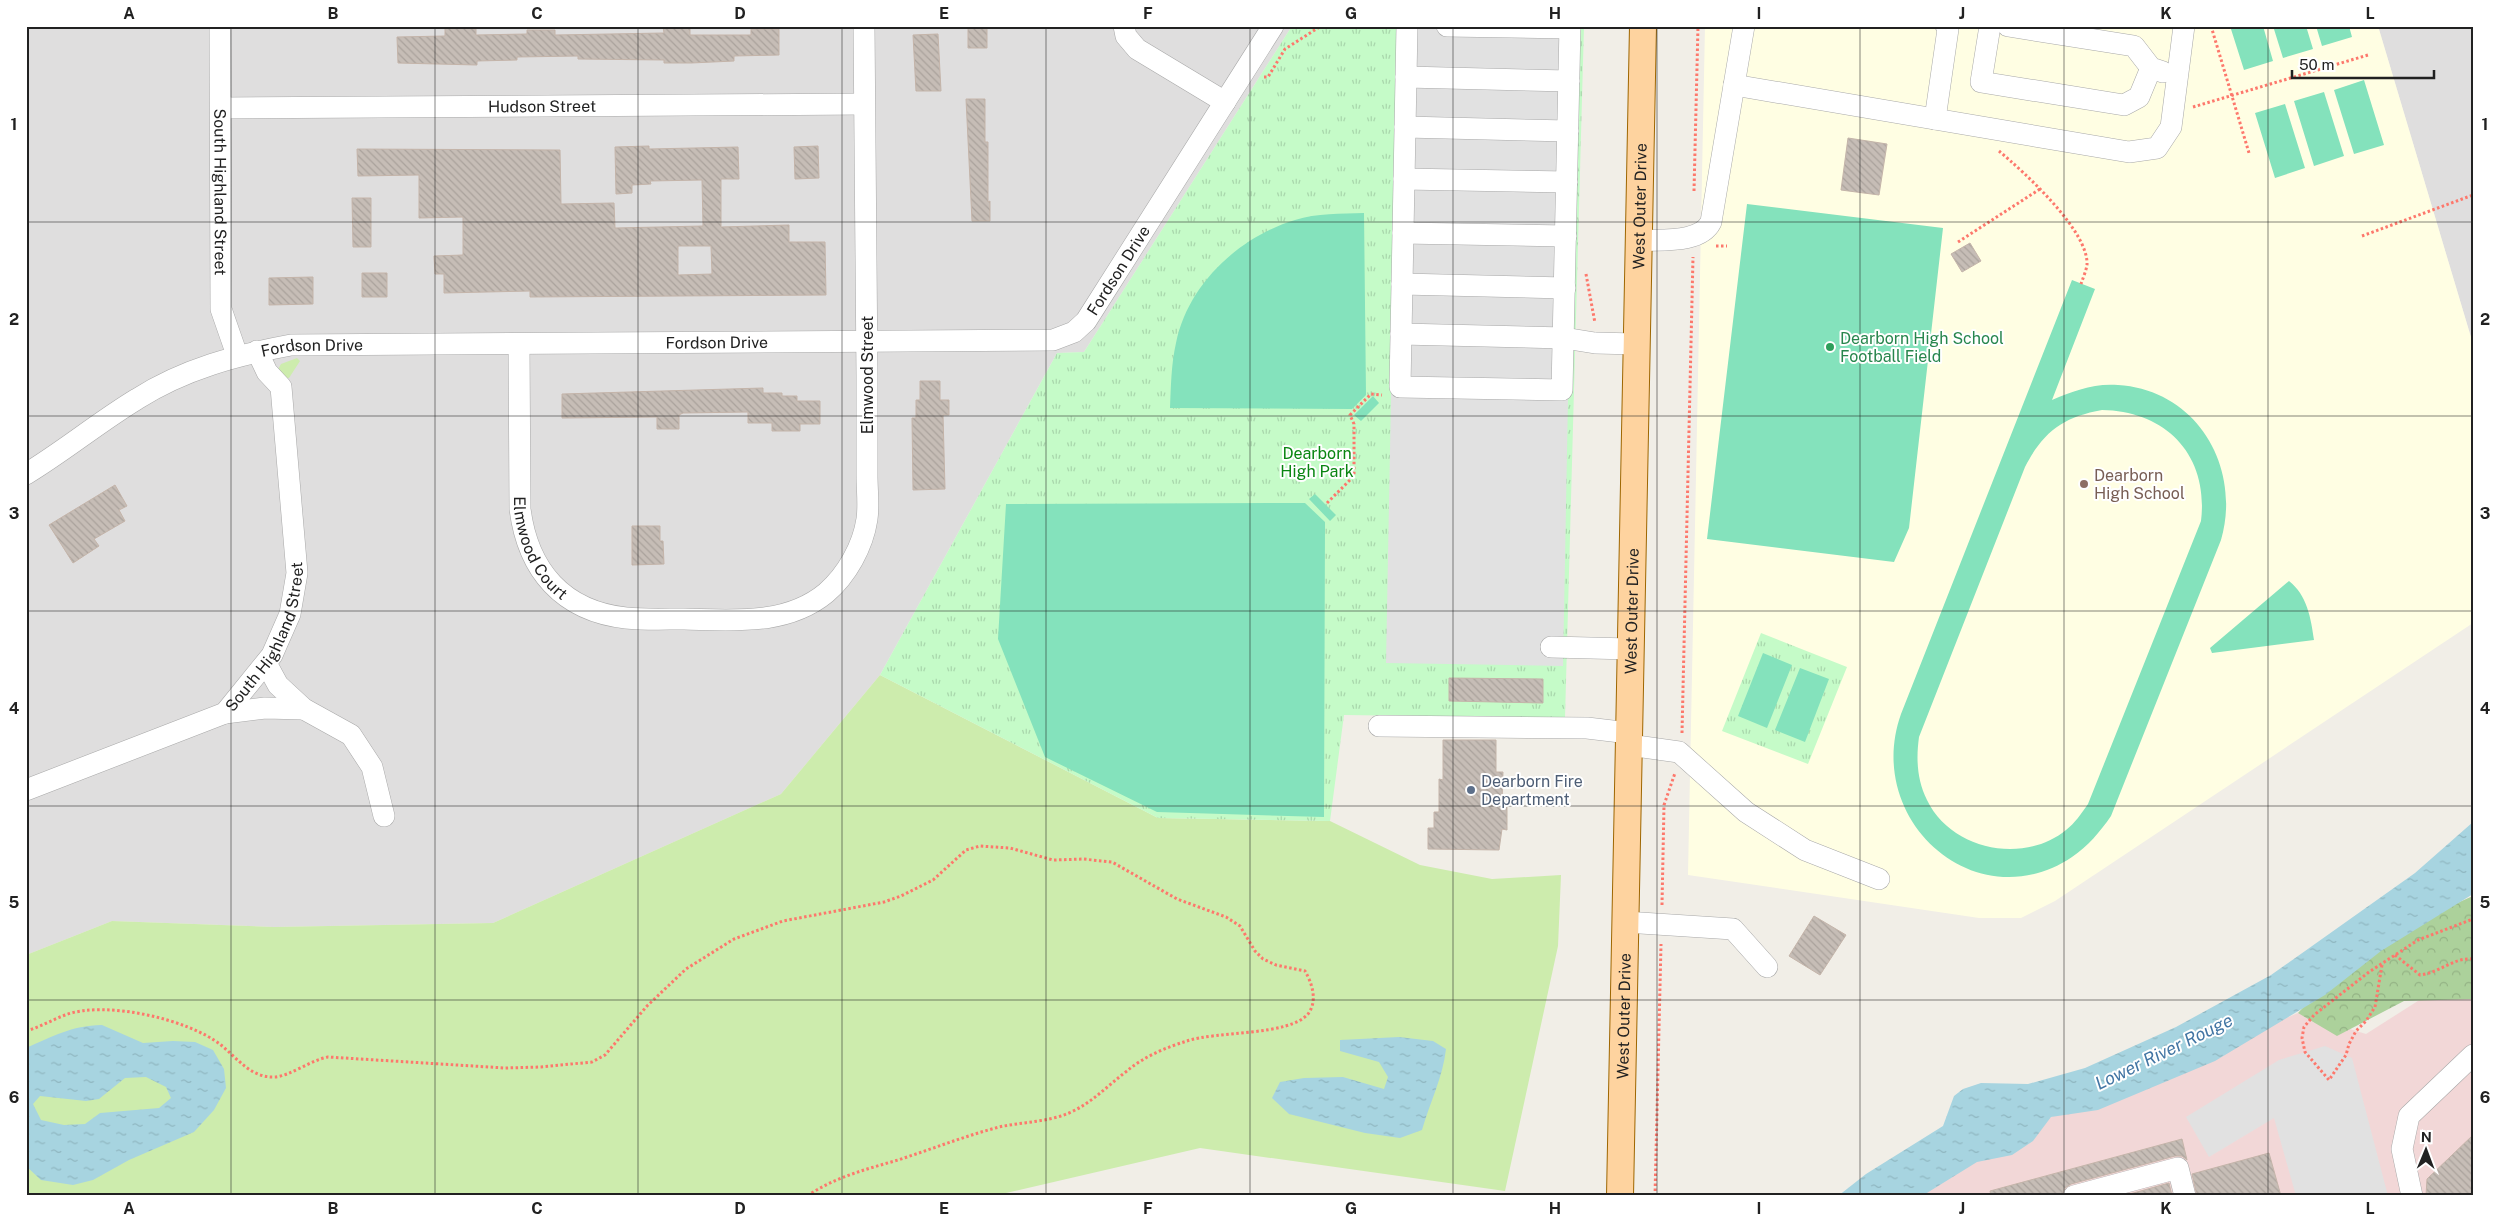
<svg xmlns="http://www.w3.org/2000/svg" width="2499" height="1222" font-family="'Public Sans',sans-serif">
	<style>
		.residential { fill: #dfdede }
		.commercial { fill: #f2d7d7 }
		.education { fill: #fffee3 }
		.grass { fill: #cdecad }
		.forest { fill: url(#forest-crowns) }
		.park { fill: url(#park-tufts) }
		.pitch { fill: #84e2bc; fill-rule: evenodd }
		.parking { fill: #e1e1e1 }
		.water { fill: url(#water-ripples); fill-rule: evenodd }
		.building { fill: url(#building-back-hatch); stroke: #c4b4a9; fill-rule: evenodd }
		.lines { fill: none; stroke-linecap: round; stroke-linejoin: round }
		.minor-casing { stroke: #a8a8a8; stroke-width: 22 }
		.major-casing { stroke: #9e6600; stroke-width: 28 }
		.path { stroke: #fd786c; stroke-width: 3; stroke-dasharray: 2.5 2.5; stroke-linecap: butt }
		.minor { stroke: #fff; stroke-width: 21 }
		.major { stroke: #fed39f; stroke-width: 26 }
		.grid { fill: none; stroke: #212121; stroke-width: 1; stroke-opacity: 0.55 }
		.leisure-dot { fill: #2e9e5b; stroke: #fff; stroke-width: 2 }
		.education-dot { fill: #8d6e63; stroke: #fff; stroke-width: 2 }
		.service-dot { fill: #5c6f8a; stroke: #fff; stroke-width: 2 }
		.labels { text-anchor: middle; stroke-width: 4; stroke-linejoin: round; paint-order: stroke }
		.street-label { font-size: 16px; fill: #212121; stroke: #fff }
		.leisure-label { font-size: 16px; fill: #27864d; stroke: #fff; text-anchor: start }
		.park-label { font-size: 16px; fill: #098511; stroke: #fff }
		.education-label { font-size: 16px; fill: #785e54; stroke: #fff; text-anchor: start }
		.service-label { font-size: 16px; fill: #4e5e75; stroke: #fff; text-anchor: start }
		.water-label { font-size: 18px; font-style: italic; fill: #4376a4; stroke: #fff }
		.neatline { fill: none; stroke: #212121; stroke-width: 2 }
		.grid-label { font-size: 16px; text-anchor: middle; font-weight: bold; fill: #212121 }
	</style>
	<defs>
		<pattern id="forest-crowns" width="20" height="18" patternUnits="userSpaceOnUse" patternTransform="scale(1.25)"><rect width="20" height="18" fill="#acd19b"/><path d="M2 6a3 3 0 1 1 6 0M12 15a3 3 0 1 1 6 0" fill="none" stroke="#94b385"/></pattern>
		<pattern id="park-tufts" width="24" height="20" patternUnits="userSpaceOnUse" patternTransform="scale(1.25)"><rect width="24" height="20" fill="#c5fbc8"/><path d="M3 7l-1-3M5 7V3M7 7l1-3M15 17l-1-3M17 17v-4M19 17l1-3" fill="none" stroke="#a9d7ac"/></pattern>
		<pattern id="water-ripples" width="26" height="14" patternUnits="userSpaceOnUse" patternTransform="scale(1.25)"><rect width="26" height="14" fill="#a7d4e0"/><path d="M2 4q2-2 4 0t4 0M15 11q2-2 4 0t4 0" fill="none" stroke="#8fb6c0"/></pattern>
		<pattern id="building-back-hatch" width="6" height="6" patternUnits="userSpaceOnUse" patternTransform="scale(1.25)"><rect width="6" height="6" fill="#c6bdb6"/><path d="M-1 5l2 2M0 0l6 6M5-1l2 2" fill="none" stroke="#aaa29c"/></pattern>
	</defs>
	<rect width="100%" height="100%" fill="#f1eee7"/>
	<path class="residential" d="M26,26H1292L1084,352L1057,353L880,675L781,794L493,923L274,927L112,921L26,955Z
		M2378,26H2473V344Z"/>
	<path class="commercial" d="M2432,992L2473,995V1196H1890L2051,1117L2298,1013L2366,1034Z"/>
	<path class="education" d="M1705,26H2378L2473,344V623L2055,901L2021,918H1979L1688,875Z"/>
	<path class="grass" d="M297,358L300,361L289,378H285L277,371L281,364Z
		M880,675L1158,818L1330,821L1420,865L1492,879L1561,875L1558,946L1505,1191L1200,1148L993,1196H26V955L112,921L274,927L493,923L781,794Z"/>
	<path class="forest" d="M2473,896V999L2404,1001L2337,1036L2298,1013L2325,984L2405,926Z"/>
	<path class="park" d="M1292,26H1584L1565,718L1344,715L1330,821L1158,818L880,675L1057,353L1084,352Z
		M1761,633L1847,667L1808,764L1722,731Z"/>
	<path class="pitch" d="M2230,26H2263L2273,61L2244,70Z
		M2273,26H2306L2313,49L2283,58Z
		M2316,26H2349L2352,37L2322,46Z
		M2364,80L2384,145L2354,154L2334,90Z
		M2324,92L2344,156L2314,166L2294,101Z
		M2285,104L2305,168L2275,178L2255,113Z
		M1747,204L1943,228L1909,528L1894,562L1707,539Z
		M1364,213L1366,395L1352,409L1170,408C1171,387 1171,365 1176,343C1188,284 1239,237 1295,220C1317,213 1341,214 1364,213Z
		M2072,280L2095,289L2052,400C2073,391 2094,383 2118,385C2197,390 2242,467 2221,540L2111,816C2100,832 2088,846 2072,857C1977,921 1863,821 1901,714ZM2102,410C2166,411 2209,455 2201,521L2088,804C2081,814 2075,823 2066,830C2023,865 1951,850 1927,800C1917,780 1916,759 1919,737L2025,467C2043,432 2063,417 2102,410Z
		M1373,396L1379,403L1361,421L1354,415Z
		M1315,494L1336,515L1330,521L1309,499Z
		M1305,503L1325,522L1324,817L1157,812L1045,757L998,639L1006,504Z
		M2289,581C2307,595 2311,618 2314,640L2212,653L2210,648Z
		M1763,653L1792,665L1767,728L1738,716Z
		M1800,668L1829,679L1805,742L1775,730Z"/>
	<path class="parking" d="M1398,26H1575L1563,666L1386,663Z
		M2325,1046L2352,1058L2388,1196H2296L2274,1118L2209,1157L2186,1117L2279,1060Z"/>
	<path class="water" d="M2473,822V894L2381,951L2325,995L2215,1061L2098,1110L2051,1117L2033,1141L2012,1155L1977,1162L1922,1196H1838L1866,1174L1943,1126L1954,1096L1963,1089L1981,1083L2028,1084L2085,1068L2176,1027L2271,975L2415,873Z
		M102,1025L143,1043L173,1041L195,1042L213,1050L224,1069L226,1088L214,1110L194,1132L129,1160L93,1180L73,1185L41,1180L26,1166V1048C54,1036 70,1026 102,1025ZM146,1077L166,1087L171,1098L159,1108L100,1113L85,1124L64,1125L41,1120L33,1104L40,1096L86,1101L99,1099L125,1078Z
		M1399,1037L1433,1041L1446,1049C1443,1077 1430,1102 1422,1130L1400,1138L1365,1133L1289,1114L1272,1098L1280,1082L1304,1078L1343,1077L1384,1089L1388,1077L1379,1062L1340,1051V1040Z"/>
	<path class="building" d="M445,26L476,29V35L527,34V30H555V35L664,33L663,26H690V35H751V29H779V55L734,56V61L691,63H664V60L578,59V56L517,57V60L477,61V65L398,63L397,37L445,36Z
		M968,28H987V48H968Z
		M938,34L941,91H916L913,35Z
		M966,99H985V142H988V202L990,201V221H972Z
		M1848,138L1887,144L1879,195L1841,190Z
		M649,146V149L738,147L739,179H721V227L789,225V242H825L826,295L530,297V291L444,293V274H435L434,256L463,255V217L419,218V175L358,176L357,149L560,150L561,204L614,203L615,228L703,226L702,180L650,181L651,184L632,185V193L616,194L615,147ZM678,246H711L712,274L678,275Z
		M818,146L819,178L795,179L794,147Z
		M352,198H371V247H353Z
		M1970,243L1981,261L1962,272L1951,254Z
		M362,273H387V297H362Z
		M313,277V304L269,305V278Z
		M920,381H940V400H949V415H943L945,489L913,490L912,418H916V400H920Z
		M763,388V393H782V396H797V401H820V424H800V431H772V423H748V412L683,413L679,415V429H657V417L562,418V394Z
		M115,485L127,506L119,510L125,521L94,539L99,546L73,563L49,525Z
		M632,526H660V541H663L664,564L632,565Z
		M1449,678L1543,679V703L1449,701Z
		M1443,740H1496V772H1503L1502,801H1507V830L1502,829L1499,850L1428,849V828H1434V812H1439V779L1443,780Z
		M1814,916L1846,935L1820,975L1789,956Z
		M2473,1135V1196H2426L2427,1179Z
		M2182,1139L2187,1160L2182,1156H2175L2071,1184L2065,1188L2062,1196H1991L1990,1191Z
		M2269,1153L2281,1196H2197L2192,1174Z
		M2169,1183L2172,1196H2123Z"/>
	<g class="lines">
		<g class="minor-casing">
			<g id="minor">
				<path id="s1" d="M220,26L221,309L237,355"/>
				<path d="M1124,26L1126,36L1137,49L1225,102"/>
				<path d="M1407,26L1400,387L1562,390L1570,26"/>
				<path d="M1447,26L1570,28"/>
				<path d="M1990,26L1981,82L2124,105L2139,97L2151,68"/>
				<path d="M2008,26L2134,46L2151,68L2163,72"/>
				<path d="M1406,77L1569,81"/>
				<path d="M1734,85L2129,152L2157,148L2171,127L2184,26"/>
				<path id="s2" d="M221,108L864,104"/>
				<path d="M1935,119L1948,29L1946,26"/>
				<path d="M1405,127L1568,131"/>
				<path d="M1404,179L1567,182"/>
				<path d="M1403,233L1566,236"/>
				<path d="M1639,241C1660,239 1700,244 1711,222L1744,26"/>
				<path d="M1402,284L1565,288"/>
				<path d="M1401,334L1564,338L1595,343L1636,344"/>
				<path id="s3" d="M519,344L520,509C528,571 563,611 626,618C645,620 665,619 684,619C732,620 786,626 826,593C847,575 863,546 867,519C869,505 867,490 867,476C867,442 867,409 867,375C867,259 864,143 864,26"/>
				<path id="s4" d="M26,474C64,451 99,422 137,399C184,369 237,355 291,345L1053,340L1074,332L1086,321L1273,26"/>
				<path d="M1551,647L1630,649"/>
				<path d="M266,663L278,685L304,709L351,735L372,767L384,816"/>
				<path d="M225,713L265,708L304,709"/>
				<path d="M1379,726L1587,728L1629,733"/>
				<path d="M1629,745L1679,752L1746,812L1805,850L1879,879"/>
				<path id="s5" d="M26,790L225,713L272,655L290,614L297,573L281,387L267,372L257,351"/>
				<path d="M1625,922L1733,929L1767,967"/>
				<path d="M2074,1196L2178,1168L2185,1196"/>
				<path d="M2412,1196L2402,1149L2409,1116L2473,1055"/>
			</g>
		</g>
		<g class="major-casing">
			<g id="major">
				<path id="s6" d="M1620,1196L1643,26"/>
			</g>
		</g>
		<path class="path" d="M2211,26L2249,153
			M1264,77H1268L1285,49L1321,26
			M2193,107L2368,55
			M1999,151C2024,172 2089,231 2087,265C2086,271 2083,278 2081,284
			M1694,191L1698,26
			M2362,236L2473,195
			M1958,242L2040,189
			M1716,246H1727
			M1586,274L1595,323
			M1327,503L1354,476V424L1350,415L1371,394L1382,395
			M1682,733L1693,257
			M1662,905L1664,805L1675,773
			M2395,955L2420,975C2439,973 2454,957 2473,959
			M2382,965L2375,1007L2366,1021L2356,1031L2349,1044L2346,1055L2329,1080L2305,1052L2302,1038L2304,1027L2314,1015L2369,972L2418,940L2473,919
			M26,1031C40,1027 52,1020 65,1015C105,1000 188,1019 221,1045C238,1059 251,1078 275,1077C290,1076 311,1060 328,1057L505,1068L541,1067L592,1062L605,1055L647,1006L686,969L734,939L783,921L884,902L901,896L933,880L966,850L980,846L1010,848L1053,860L1083,859L1112,862L1177,899L1226,917L1240,926L1255,951L1263,959L1276,965L1305,971C1312,983 1318,1001 1308,1014C1289,1036 1216,1031 1187,1041C1167,1047 1143,1057 1127,1071C1107,1086 1092,1103 1069,1113C1048,1122 1022,1122 999,1127C965,1136 932,1149 898,1160C867,1169 835,1177 807,1196
			M1655,1196L1661,944"/>
		<use href="#minor" class="minor"/>
		<use href="#major" class="major"/>
	</g>
	<path class="grid" d="M231,26V1196M435,26V1196M638,26V1196M842,26V1196M1046,26V1196M1250,26V1196M1453,26V1196M1657,26V1196M1860,26V1196M2064,26V1196M2268,26V1196M26,222H2473M26,416H2473M26,611H2473M26,806H2473M26,1000H2473"/>
	<circle class="leisure-dot" cx="1830" cy="347" r="5"/>
	<circle class="education-dot" cx="2084" cy="484" r="5"/>
	<circle class="service-dot" cx="1471" cy="790" r="5"/>
	<g class="labels">
		<g class="street-label">
			<text dy="6" stroke="none"><textPath href="#s2" startOffset="321">Hudson Street</textPath></text>
			<text dy="6" stroke="none"><textPath href="#s1" startOffset="166">South Highland Street</textPath></text>
			<text dy="6" stroke="none"><textPath href="#s6" startOffset="990">West Outer Drive</textPath></text>
			<text dy="6" stroke="none"><textPath href="#s4" startOffset="1159">Fordson Drive</textPath></text>
			<text dy="6" stroke="none"><textPath href="#s4" startOffset="724">Fordson Drive</textPath></text>
			<text dy="6" stroke="none"><textPath href="#s4" startOffset="319">Fordson Drive</textPath></text>
			<text transform="translate(867 375) rotate(-90)" y="6">Elmwood Street</text>
			<text dy="6" stroke="none"><textPath href="#s3" startOffset="209">Elmwood Court</textPath></text>
			<text dy="6" stroke="none"><textPath href="#s6" startOffset="585">West Outer Drive</textPath></text>
			<text dy="6" stroke="none"><textPath href="#s5" startOffset="302">South Highland Street</textPath></text>
			<text dy="6" stroke="none"><textPath href="#s6" startOffset="180">West Outer Drive</textPath></text>
		</g>
		<g class="leisure-label">
			<text x="1840" y="344">Dearborn High School<tspan x="1840" dy="18">Football Field</tspan></text>
		</g>
		<g class="park-label">
			<text x="1317" y="459">Dearborn<tspan x="1317" dy="18">High Park</tspan></text>
		</g>
		<g class="education-label">
			<text x="2094" y="481">Dearborn<tspan x="2094" dy="18">High School</tspan></text>
		</g>
		<g class="service-label">
			<text x="1481" y="787">Dearborn Fire<tspan x="1481" dy="18">Department</tspan></text>
		</g>
		<g class="water-label">
			<text transform="translate(2164 1052) rotate(-26)" y="6">Lower River Rouge</text>
		</g>
	</g>
	<rect width="2499" height="1222" fill="none" stroke="#ffffff" stroke-width="55"/>
	<g transform="translate(2426 1150) rotate(1)" stroke="#ffffff" stroke-width="4" paint-order="stroke">
	<path d="M0-4L9 19L0 12L-9 19Z" fill="#212121"/>
	<text y="-8" font-size="14" font-weight="bold" text-anchor="middle" fill="#212121">N</text>
	</g>
	<path d="M2292 70v8h142v-8" fill="none" stroke="#212121" stroke-width="2.5"/>
	<text x="2299" y="70" font-size="15" fill="#212121" stroke="#ffffff" stroke-width="4" paint-order="stroke">50 m</text>
	<rect x="28" y="28" width="2444" height="1166" class="neatline"/>
	<g class="grid-label">
		<text x="129" y="19">A</text>
		<text x="333" y="19">B</text>
		<text x="537" y="19">C</text>
		<text x="740" y="19">D</text>
		<text x="944" y="19">E</text>
		<text x="1148" y="19">F</text>
		<text x="1351" y="19">G</text>
		<text x="1555" y="19">H</text>
		<text x="1759" y="19">I</text>
		<text x="1962" y="19">J</text>
		<text x="2166" y="19">K</text>
		<text x="2370" y="19">L</text>
		<text x="14" y="130">1</text>
		<text x="2485" y="130">1</text>
		<text x="14" y="325">2</text>
		<text x="2485" y="325">2</text>
		<text x="14" y="519">3</text>
		<text x="2485" y="519">3</text>
		<text x="14" y="714">4</text>
		<text x="2485" y="714">4</text>
		<text x="14" y="908">5</text>
		<text x="2485" y="908">5</text>
		<text x="14" y="1103">6</text>
		<text x="2485" y="1103">6</text>
		<text x="129" y="1214">A</text>
		<text x="333" y="1214">B</text>
		<text x="537" y="1214">C</text>
		<text x="740" y="1214">D</text>
		<text x="944" y="1214">E</text>
		<text x="1148" y="1214">F</text>
		<text x="1351" y="1214">G</text>
		<text x="1555" y="1214">H</text>
		<text x="1759" y="1214">I</text>
		<text x="1962" y="1214">J</text>
		<text x="2166" y="1214">K</text>
		<text x="2370" y="1214">L</text>
	</g>
</svg>
